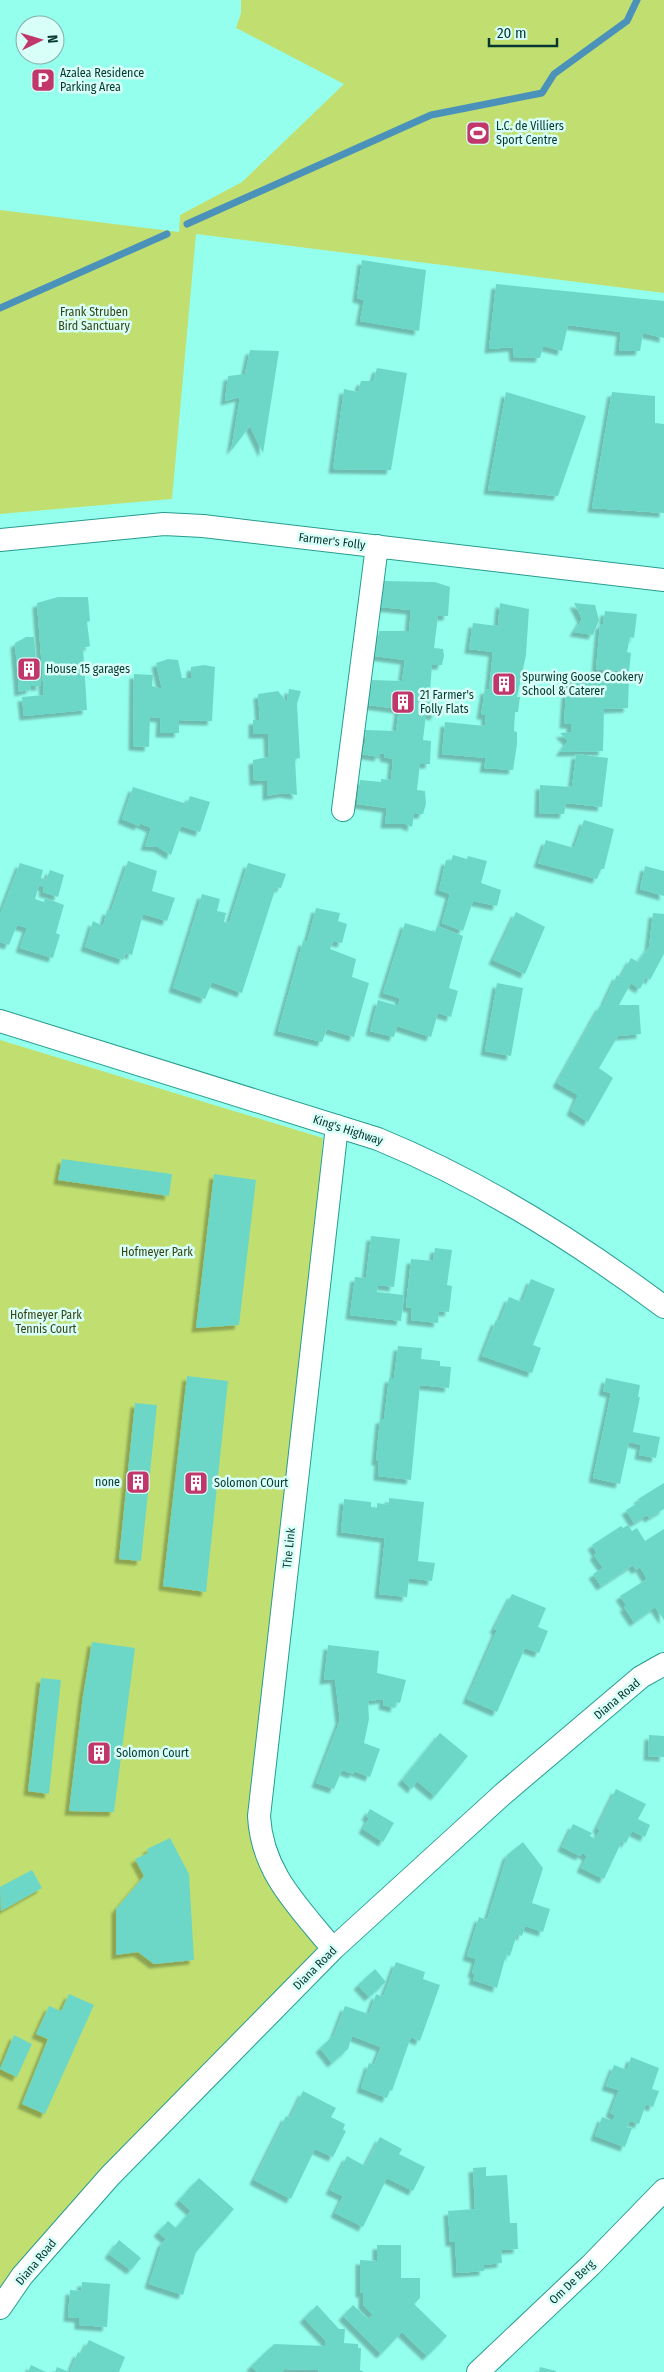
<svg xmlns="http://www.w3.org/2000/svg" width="664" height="2372" font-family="'Fira Sans Condensed',sans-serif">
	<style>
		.green { fill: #c0df70 }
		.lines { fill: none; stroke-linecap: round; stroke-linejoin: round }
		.stream { stroke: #4b92ba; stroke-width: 7 }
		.building { fill: #6dd7c7; filter: url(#shadow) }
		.minor-casing { stroke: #279c8d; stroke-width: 24 }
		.minor { stroke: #fff; stroke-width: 22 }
		.labels { text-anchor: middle; stroke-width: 5; stroke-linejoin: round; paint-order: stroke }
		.poi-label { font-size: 12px; fill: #063831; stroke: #d8fff8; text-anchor: start }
		.park-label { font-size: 12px; fill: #374315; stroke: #d8fff8 }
		.street-label { font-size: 12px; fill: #063831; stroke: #d8fff8 }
	</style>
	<defs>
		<filter id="shadow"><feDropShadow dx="-4.5" dy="4.5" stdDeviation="1" flood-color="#0004"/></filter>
	</defs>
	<rect width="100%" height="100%" fill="#95ffee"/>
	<path class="green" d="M241,0H664V293L196,234L172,499L0,514V210L179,232L180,215L242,182L344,84L236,28L241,13Z
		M0,1040L323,1138L263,1846L333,1949L0,2290Z"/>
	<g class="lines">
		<path class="stream" d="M187,224L431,115L542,93L554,74L627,21L637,0
			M0,308L167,234"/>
	</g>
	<path class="building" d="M362,260L426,270L419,331L360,321L364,300L357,298Z
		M496,284L664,301V338L643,333L640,351H619L621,332L568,325L562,351L543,346L540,358L514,357L513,347L489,349Z
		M250,350L279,351L263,453L250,426L231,451L240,397L225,401L228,376L245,374Z
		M377,368L407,373L391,470L333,469L344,389L358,392L361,381H373Z
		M506,392L586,416L558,496L488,490Z
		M612,392L655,396V423L664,424V513L592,508Z
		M384,581L435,582L450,587L448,616H438L434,648L443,649L444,656L442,665H432L430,691H437L438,706L435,716L426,714L423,740L431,741L430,764H420L417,790L425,791L426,804L423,814H414L412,827L405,824H385L387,808L357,804L360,780L381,782V779L391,780L393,759L384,757L385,754L380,753L379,757L362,754L366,740L365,730L396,731L399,709L369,705L372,680L402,681L405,660L375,656L379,631H409L411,610L380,607Z
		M58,597H88L90,621L87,622L90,646L83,648L87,710L24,716L22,697L44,695L37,603Z
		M500,603L529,609L526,655L517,697H520L518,712H515L514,731L517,732V744L513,770L484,768L486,758L442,754L445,722L485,726L486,715H481L485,689L489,690L493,652L469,649L473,623L498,626Z
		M574,603L595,605L599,620L593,635L574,632L582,619Z
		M605,611L637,614L634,638L630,637L627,652L631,653L629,672L596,669L600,624H603Z
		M26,637H34L36,658L40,661L41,686H31V689L19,692L15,643Z
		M168,659L178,660L182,678H191V667L204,665L215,667L212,721L179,720V733H160L161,718L150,717L149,747L133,746L134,674L153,675L152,686L162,689L156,663Z
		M568,676L629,679L628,708L604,709L603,751L560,752L568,741L560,733L571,732V724H564L566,693L569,692Z
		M289,689L301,691L297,704L300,758L295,759L297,795L284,793L267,796V780L254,781L253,760L269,757L268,734H253V720H260L258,694L278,691L287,702Z
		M576,754L608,758L602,807L566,803L564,814L539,813L540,785L572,787Z
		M133,787L187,804L190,796L210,802L200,832L181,826L171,855L158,847L145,846L151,828L140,823L139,826L122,819Z
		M584,820L614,829L604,869H601L597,879L538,863L546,840L574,848Z
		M453,855L467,859L468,856L487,861L481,883L501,890L497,906L473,901L463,931L442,923L450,894L439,890L446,860L451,861Z
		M128,861L157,871L152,891L175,898L167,921L143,914L132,955L126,953L123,960L85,947L93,921L103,926L107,910L111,911Z
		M20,863L43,870L41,878L46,880L50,870L64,875L58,897L43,892L44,887L39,885L35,899L44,902L45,898L64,905L56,933L60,935L53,958L20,948L27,928L17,925L9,945L0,942V915Z
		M248,863L286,874L281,888L276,887L242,993L212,982L205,999L173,988L202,894L220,899L217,911L226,913L224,922L229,923Z
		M645,866L664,871V896L640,889Z
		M316,908L340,913L338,921L347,924L342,943L333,941L330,949L356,959L352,977L369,983L354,1037L327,1029L322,1042L278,1031L303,941L307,942Z
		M516,912L545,927L525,974L493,960Z
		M653,913L664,914V954L650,980L646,977L640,989L631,983L619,1005H639L641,1034L618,1036L599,1068L613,1078L588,1122L571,1111L578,1095L557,1083L600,1006L603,1005L617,975L621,977L631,958L638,962L649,947Z
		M405,923L435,932L437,926L463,936L449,988L458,991L451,1017L438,1013L431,1037L397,1026L394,1037L370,1031L378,1000L398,1006L400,998L383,993Z
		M497,983L523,988L511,1056L485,1051Z
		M62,1159L172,1174L169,1196L58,1180Z
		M214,1174L256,1180L239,1325L196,1328Z
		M371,1236L400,1239L394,1287L378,1285L377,1292L404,1295L401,1321L350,1315L355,1277L366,1278Z
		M435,1248L452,1250L447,1285L452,1286L449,1312L439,1311L438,1323L411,1320L412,1308L406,1307L411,1259L433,1261Z
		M531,1279L555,1289L533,1345L541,1348L532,1373L482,1356L496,1320L499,1322L509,1297L522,1302Z
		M398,1346L422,1348L421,1359L440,1361V1366L451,1367L449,1388L420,1385L411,1480L378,1476L379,1461H376L380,1419H384L389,1378H394Z
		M187,1376L228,1381L206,1592L163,1586Z
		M606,1378L640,1385L638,1397H640L633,1432L660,1437L656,1458L639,1455L641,1445L629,1442L620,1484L593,1478L611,1393L603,1391Z
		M135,1403L157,1405L141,1561L119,1559Z
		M664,1483V1509L649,1518L647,1515L634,1523L626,1510L640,1502L638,1499Z
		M389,1498L424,1502L418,1561L435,1563L432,1581L409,1578L407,1597L379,1594L385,1538L341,1532L344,1499L371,1502V1507L377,1508V1503L389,1505Z
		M628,1525L632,1531L637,1528L645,1541L664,1529V1620L655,1607L634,1622L624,1607L627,1606L620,1596L647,1579L640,1567L636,1570L633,1565L601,1586L593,1574L603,1568L594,1555L597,1553L592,1545L621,1526L623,1528Z
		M512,1594L546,1608L538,1627L548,1631L539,1653L525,1648L497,1712L467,1699L497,1630L494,1629Z
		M92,1642L135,1648L114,1812L69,1811L83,1696Z
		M328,1645L379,1651L377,1673L406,1680L400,1703L396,1702L395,1708L383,1705L384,1699L368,1701L369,1719L364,1743L380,1749L370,1777L354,1771L353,1774L342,1770L334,1789L316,1783L340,1720L335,1679L324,1680Z
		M41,1678L61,1680L49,1794L28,1791Z
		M440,1733L468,1756L435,1796L417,1781L412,1789L402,1780Z
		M649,1735L664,1736V1757L648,1756Z
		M616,1789L646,1804L638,1819L650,1825L645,1837L632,1831L626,1843L622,1841L604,1879L581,1868L587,1856L582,1853L580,1856L562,1847L573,1824L592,1833L590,1836L595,1839L600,1830L597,1828Z
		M370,1809L394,1823L383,1842L363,1829L369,1818L366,1816Z
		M170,1838L189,1874L194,1960L154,1964L138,1952L116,1955V1909L144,1876L135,1859L148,1853L147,1849Z
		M523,1842L543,1868L532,1903L550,1909L543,1932L525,1926L522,1936L517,1934L510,1956L506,1955L497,1988L473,1980L475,1974L472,1973L476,1959L467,1956L479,1917L487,1920L507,1855Z
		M32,1870L42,1888L1,1911L0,1887Z
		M396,1962L425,1972L423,1979L440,1985L420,2041L411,2037L392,2091L390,2090L387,2098L361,2088L369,2063L374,2065L381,2047L352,2036L348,2049L332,2063L320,2048L334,2035L345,2006L369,2014L376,1994L383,1997Z
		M375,1969L386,1982L369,1997L358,1985Z
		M69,1994L94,2005L45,2114L22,2104L48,2039L36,2034L49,2006L61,2011Z
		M14,2035L32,2044L17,2077L0,2069Z
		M631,2057L659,2068L652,2089L659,2091L653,2107L646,2104L639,2124L630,2121L627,2127L632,2128L625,2147L595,2136L602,2117L612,2121L615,2115L610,2113L619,2090L606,2086L614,2065L627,2070Z
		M303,2091L336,2108L331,2117L345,2124L343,2130L346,2131L333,2157L315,2149L291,2199L254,2180L286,2116L290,2118Z
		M380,2137L402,2149L399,2154L425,2167L413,2191L387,2178L363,2227L335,2213L343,2196L330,2190L347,2156L365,2166Z
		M486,2167V2176L507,2175L510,2223H517L518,2249L501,2250L502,2263L484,2265V2271L457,2273L455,2242H450L448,2211L475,2209L473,2168Z
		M199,2178L234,2209L196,2252L183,2295L149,2284L162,2243L166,2239L158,2232L168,2221L176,2228L191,2211L179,2200Z
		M119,2240L141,2258L131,2270L109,2254Z
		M377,2245H401V2278H420V2298L414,2304L447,2336L427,2356L402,2332L381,2354L343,2316L353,2305L368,2319L373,2315L363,2305V2293H360V2260L377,2261Z
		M82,2282L110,2284L107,2327L79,2325V2318L68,2317L70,2290L81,2291Z
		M317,2305L339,2329H345L344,2343L358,2344V2348H361L360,2370L364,2372H318V2370L285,2369L281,2372H257L251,2366L274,2344L325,2346V2340L304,2318Z
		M89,2340L125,2357L119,2372H70L78,2352L82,2354Z
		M31,2365L46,2372H28Z
		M57,2367L69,2372H55Z
		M540,2367L556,2371V2372H539Z"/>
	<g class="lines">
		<g class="minor-casing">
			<path id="minor" d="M0,540L164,524L203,526L664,580
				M343,810L377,546
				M0,1021L378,1139C480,1181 576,1241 664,1307
				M333,1949C299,1907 262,1873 259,1816L337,1126
				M0,2308L22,2276L110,2176L333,1949L503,1794L641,1677L664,1664
				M478,2372L591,2265L664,2190"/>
		</g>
		<use href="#minor" class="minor"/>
	</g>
	<defs>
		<g id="parking-square" transform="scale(1.25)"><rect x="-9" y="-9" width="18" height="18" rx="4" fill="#c2376b" stroke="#d8fff8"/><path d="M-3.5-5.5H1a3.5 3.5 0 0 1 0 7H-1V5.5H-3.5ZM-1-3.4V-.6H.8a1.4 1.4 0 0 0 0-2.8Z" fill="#fff"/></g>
		<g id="stadium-square" transform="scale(1.25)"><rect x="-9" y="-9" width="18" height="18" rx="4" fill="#c2376b" stroke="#d8fff8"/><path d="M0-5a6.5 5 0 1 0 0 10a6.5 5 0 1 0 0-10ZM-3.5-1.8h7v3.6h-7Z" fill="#fff"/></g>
		<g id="building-square" transform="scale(1.25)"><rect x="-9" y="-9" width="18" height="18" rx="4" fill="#c2376b" stroke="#d8fff8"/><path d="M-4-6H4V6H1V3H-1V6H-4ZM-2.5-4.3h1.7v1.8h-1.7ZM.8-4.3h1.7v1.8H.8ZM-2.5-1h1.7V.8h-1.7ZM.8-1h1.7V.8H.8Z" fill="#fff"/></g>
	</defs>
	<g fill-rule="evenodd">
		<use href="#parking-square" x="43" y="80"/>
		<use href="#stadium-square" x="478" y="133"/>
		<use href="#building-square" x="29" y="669"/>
		<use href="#building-square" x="504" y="684"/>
		<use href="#building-square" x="403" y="702"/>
		<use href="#building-square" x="138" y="1482"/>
		<use href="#building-square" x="196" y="1483"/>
		<use href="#building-square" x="99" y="1753"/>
	</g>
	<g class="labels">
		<g class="poi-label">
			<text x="60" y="77">Azalea Residence<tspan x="60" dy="14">Parking Area</tspan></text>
			<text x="496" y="130">L.C. de Villiers<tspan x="496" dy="14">Sport Centre</tspan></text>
			<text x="46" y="673">House 15 garages</text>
			<text x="522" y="681">Spurwing Goose Cookery<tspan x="522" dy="14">School &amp; Caterer</tspan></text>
			<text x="420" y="699">21 Farmer's<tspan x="420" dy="14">Folly Flats</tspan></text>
			<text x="120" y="1486" text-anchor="end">none</text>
			<text x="214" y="1487">Solomon COurt</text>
			<text x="116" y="1757">Solomon Court</text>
		</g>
		<g class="park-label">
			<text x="94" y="316">Frank Struben<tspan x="94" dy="14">Bird Sanctuary</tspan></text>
			<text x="157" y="1256">Hofmeyer Park</text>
			<text x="46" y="1319">Hofmeyer Park<tspan x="46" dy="14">Tennis Court</tspan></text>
		</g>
		<g class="street-label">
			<text transform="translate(332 541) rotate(7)" y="4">Farmer's Folly</text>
			<text transform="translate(348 1130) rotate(18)" y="4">King's Highway</text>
			<text transform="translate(289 1548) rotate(-84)" y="4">The Link</text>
			<text transform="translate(617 1699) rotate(-40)" y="4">Diana Road</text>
			<text transform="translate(315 1968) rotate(-45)" y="4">Diana Road</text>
			<text transform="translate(36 2262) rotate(-50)" y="4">Diana Road</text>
			<text transform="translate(572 2282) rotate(-44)" y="4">Om De Berg</text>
		</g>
	</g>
	<g transform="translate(40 40) rotate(85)"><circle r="24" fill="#d8fff8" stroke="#84afa8"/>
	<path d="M0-4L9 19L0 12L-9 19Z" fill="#c2376b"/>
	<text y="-8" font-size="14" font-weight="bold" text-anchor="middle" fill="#063831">N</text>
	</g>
	<path d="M489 38v8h68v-8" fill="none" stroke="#063831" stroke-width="2.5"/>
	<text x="497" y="38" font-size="15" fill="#063831" stroke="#d8fff8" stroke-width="4" paint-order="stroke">20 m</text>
</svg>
